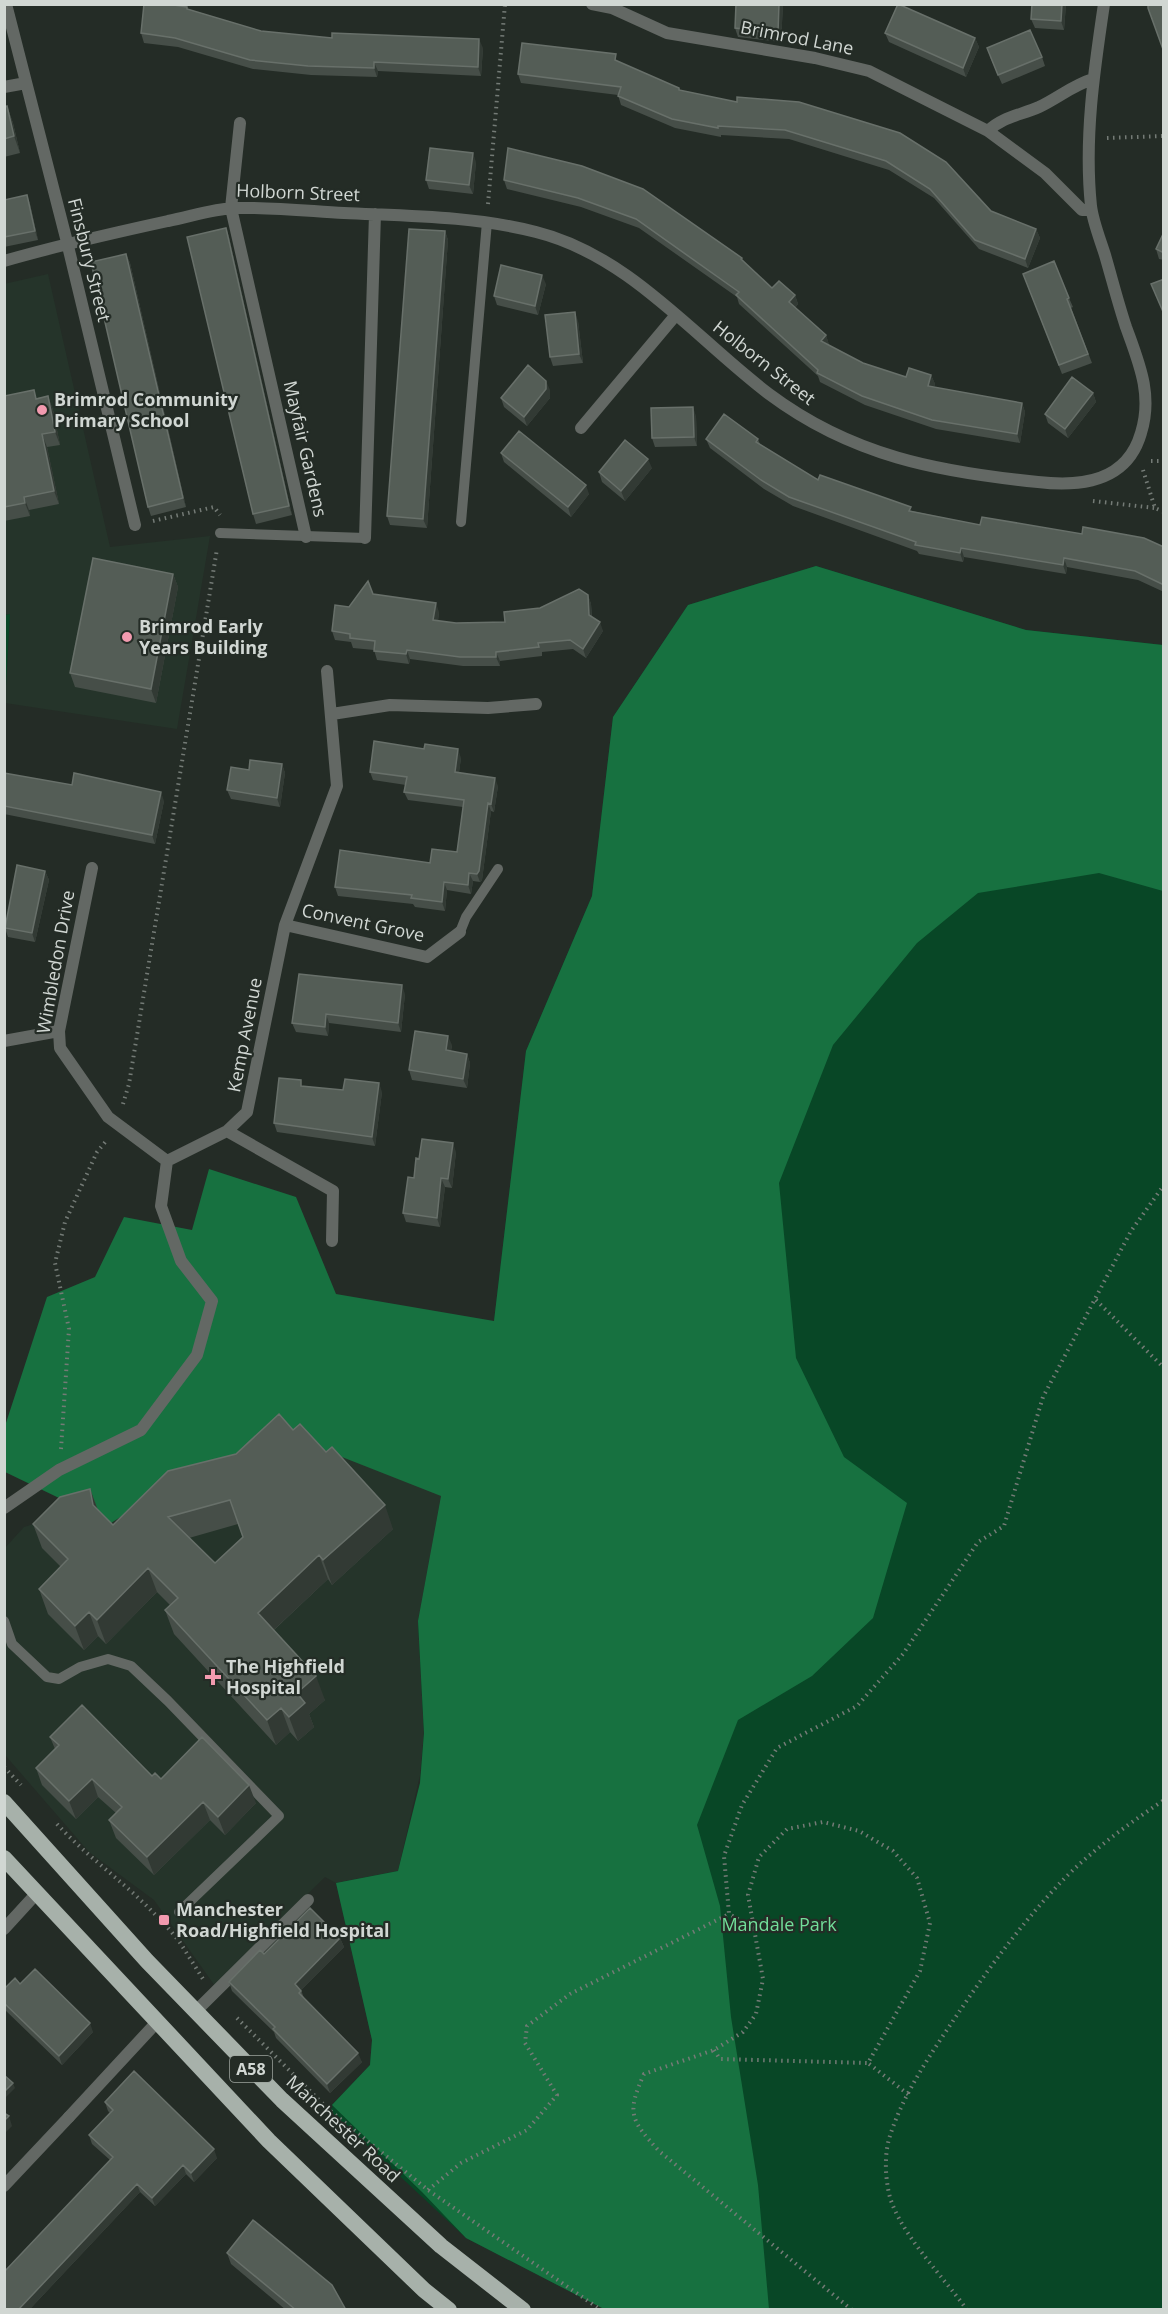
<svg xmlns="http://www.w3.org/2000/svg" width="1168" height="2314" font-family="'Open Sans',sans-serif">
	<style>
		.built { fill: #25342a }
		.green { fill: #084726 }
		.forest { fill: #177140 }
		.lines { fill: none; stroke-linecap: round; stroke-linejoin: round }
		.path { stroke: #747b76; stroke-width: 4; stroke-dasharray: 1.5 4.5; stroke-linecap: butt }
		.service { stroke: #636864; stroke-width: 10 }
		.pedestrian { stroke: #636864; stroke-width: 12 }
		.minor { stroke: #636864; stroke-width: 12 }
		.trunk { stroke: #a7b1aa; stroke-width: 16 }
		.wall { fill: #464e48; fill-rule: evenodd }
		.shaded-wall { fill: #323a34 }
		.building { fill: #545d56; stroke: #68706a; stroke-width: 1.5; fill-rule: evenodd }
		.poi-dot { fill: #f29aaf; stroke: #242c26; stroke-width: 2 }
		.labels { text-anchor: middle; stroke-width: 4.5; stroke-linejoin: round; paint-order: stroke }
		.shield { fill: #242c26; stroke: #9da49f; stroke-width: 1.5 }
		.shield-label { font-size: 16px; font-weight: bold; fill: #d1d7d3 }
		.street-label { font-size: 18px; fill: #d1d7d3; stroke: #242c26 }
		.poi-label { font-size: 18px; font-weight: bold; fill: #d1d7d3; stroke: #242c26; text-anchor: start }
		.park-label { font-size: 18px; fill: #72df9a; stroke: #242c26 }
	</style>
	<rect width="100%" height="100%" fill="#242c26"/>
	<path class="built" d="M48,274L110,547L210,536L177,729L5,703L10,614H4V284Z
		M338,1400L441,1496L418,1621L424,1733L420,1775L398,1871L336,1883L325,1877L215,1986L154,1900L89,1852L5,1755L4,1549L24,1527L155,1487Z"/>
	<path class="green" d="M816,566L1026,630L1163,645V2309H604L466,2238L328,2109L370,2065L372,2040L336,1883L398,1871L420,1783L424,1733L418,1621L494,1321L526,1051L592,896L613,717L688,605Z
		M10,614L5,703V706V615Z"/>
	<path class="forest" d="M816,566L1026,630L1163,645V891L1099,873L978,893L917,943L833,1045L779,1183L796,1358L844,1457L907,1503L873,1618L812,1676L738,1720L697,1825L720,1906L731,2017L758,2185L769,2309H604L466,2238L422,2192L332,2105L370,2065L372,2040L336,1883L398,1871L420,1783L424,1733L418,1621L441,1496L281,1433L163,1490L111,1523L5,1472V1426L47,1297L95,1277L124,1217L192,1230L209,1169L296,1197L336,1294L494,1321L526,1051L592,896L613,717L688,605Z"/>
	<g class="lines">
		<path class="path" d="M1107,138L1164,136
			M488,204L505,4
			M1151,461H1164
			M1143,470L1155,508L1164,512
			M1093,501L1155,508
			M153,521L214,507L220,515
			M123,1104L129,1084L217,549
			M1096,1300L1164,1368
			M61,1449L69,1329L55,1263L65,1222L97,1152L107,1140
			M4,1767L21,1785
			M57,1824C89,1859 129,1885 161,1921
			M168,1928L179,1941L203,1979
			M754,1928L729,1914L724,1856L742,1805L777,1748L857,1706L903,1654L978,1542L1004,1526L1043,1397L1131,1231L1164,1185
			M237,2018L328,2109L428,2190L601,2310
			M714,2050L720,2059L868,2063
			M428,2190L461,2163L527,2130L557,2095L525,2043L527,2026L570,1994L729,1914
			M852,2310L659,2151C631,2120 626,2114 644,2074L714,2050L743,2032L756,2014L763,1979L748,1895L759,1857L787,1829L823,1822L859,1831L893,1851L917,1878L930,1923L920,1971L868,2063L909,2095
			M967,2310C944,2277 893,2227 888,2188C885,2172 885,2154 889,2139C902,2095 932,2052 957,2015C988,1969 1022,1923 1061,1882C1092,1850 1127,1825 1164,1800"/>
		<path class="service" d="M461,522L487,222
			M220,533L365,538
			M460,932L466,917L498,869
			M4,1621L12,1644L47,1677L59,1679L80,1667L108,1659L131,1666L168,1701L279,1816L179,1912"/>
		<path class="pedestrian" d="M4,1929L36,1894
			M69,2117L157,2022"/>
		<path class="minor" d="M6,4L67,242L135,525
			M592,4L612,8L667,33L815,58L869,71L988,131L1045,173L1082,210H1091
			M4,87L26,83
			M240,123L231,208L306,537
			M988,131C1002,117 1021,115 1039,107C1058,98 1073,85 1093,79
			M4,261C59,245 113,233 168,221C189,217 213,209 234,208C270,207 308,211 344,213C408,216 474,216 536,232C629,255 695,338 769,394C852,456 938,472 1038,482C1081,487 1127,482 1141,433C1153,395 1139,363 1126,327C1118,303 1112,279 1105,255C1100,239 1093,222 1091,206C1084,139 1094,71 1104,4
			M581,428L675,316
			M365,538L375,214
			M332,714L390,705L488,708L536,704
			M92,868L59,1031L60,1048L108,1117L167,1161
			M285,925L427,957L460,932
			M4,1041L59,1031
			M227,1131L333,1191L332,1241
			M4,1508L59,1470L141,1430L197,1355L212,1301L181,1261L161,1206L167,1161L227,1131L247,1112L285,925L337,786L327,671
			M196,2011L308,1900
			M4,2186L69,2117"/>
		<path class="trunk" d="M4,1802L147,1961L282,2100L441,2246L523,2310
			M4,1858L269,2141L424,2290L449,2310"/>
	</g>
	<path class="wall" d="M736,4H783L781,42L738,37L735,28Z
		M1066,4L1064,30L1035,28L1031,19Z
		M188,9L261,31L332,38L483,48L481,76L378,71L377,77L311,75L253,69L178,47L144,43L141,33Z
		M885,33L975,38L979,47L966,77L889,42Z
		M990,57H1042L1045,66L1002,84Z
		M619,62L679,88L680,90L737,102H799L991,211L1036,229L1040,238L1028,268L979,249L934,198L889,170L789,139L721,135V137L675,128L621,105L618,95L521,83L518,74Z
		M7,106L13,123L20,153L4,157V107Z
		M508,148L742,258L744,262L772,288L795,295L798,304L795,308L826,335L829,345L863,363L906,377L931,375L935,384L934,387L1022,403L1025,412L1020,443L936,429L865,405L820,382L818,376L739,304L737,297L639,228L581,207L507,189L504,180Z
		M476,162L473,194L429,189L426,180Z
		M27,195L30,204L38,240L4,247V200Z
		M226,228L229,237L292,515L256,524L253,514Z
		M445,231L448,240L427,528L390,525L387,516Z
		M1164,232V260L1159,259L1156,249Z
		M126,254L130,263L186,507L151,516L148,507Z
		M1023,274L1069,298L1073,307L1071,308L1092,363L1062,374Z
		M546,284L538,315L497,305L494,296Z
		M578,321L583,363L553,366L550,357Z
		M550,390V398L527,426L504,407L501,398Z
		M1093,393L1096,402L1068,438L1048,423L1045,414Z
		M4,396L37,398L48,396L53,410L60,445L47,447L59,504L29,510L30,516L4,521Z
		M696,416L697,446L655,447L652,438Z
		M706,439H758L760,444L818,480L912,511L980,525L1164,547V592L1138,580L1067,567L1066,574L964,557L963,562L919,554L917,551L793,506L764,489L710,448Z
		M501,453L589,494L571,517L504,462Z
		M652,468L625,501L602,482L599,472Z
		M173,574L178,587L156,703L75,687L70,673Z
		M373,594L439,612L438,621L456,623L505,622L540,608L588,595L591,604L592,617L603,631L586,658L573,649L542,652V656L500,661V666H463L410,659L409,664L377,660L374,650L353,648L351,642L335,640L332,631L349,607Z
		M461,758L459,772L498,786L494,812L491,811L482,880L480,882L473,881L471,894L447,890L445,911L415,907L413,904L338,896L335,887L430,863L457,852L463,807L408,800L404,792L406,785L373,780L370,772Z
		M282,764L285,773L280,807L231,799L227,790Z
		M4,773L164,801L155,844L4,814Z
		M45,871L49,880L35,942L8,937L5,928Z
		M405,994L401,1032L329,1023L328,1036L296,1032L292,1023Z
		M452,1045L451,1051L467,1054L470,1063L467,1088L412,1080L409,1070Z
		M303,1086L343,1090L382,1092L375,1146L277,1132L274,1123Z
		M456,1152L452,1188L445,1187L440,1227L406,1222L403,1213L419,1159Z
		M293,1430L393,1529L332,1585L328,1579L274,1630L325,1700L309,1714L314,1727L298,1741L290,1732L276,1745L174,1634L165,1610L170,1605L157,1592L106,1644L98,1636L84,1650L48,1614L39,1589L61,1567L42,1548L33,1524L90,1489L98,1511L113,1525L236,1454ZM238,1524L243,1537L215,1563L189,1538Z
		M50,1737L152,1776L256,1803L225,1835L210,1820L154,1875L116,1838L109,1820L116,1813L98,1797L76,1819L42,1785L36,1768L55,1749Z
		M340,1938L344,1947L301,1990L304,1998L362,2062L330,2093L276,2038L274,2032L232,1991L229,1982L264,1954Z
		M20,1984L93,2032L62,2065L4,2009V1989Z
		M105,2102L217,2158L194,2182L186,2174L155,2206L140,2192L29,2310H4L110,2160L92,2144L89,2135L110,2113L108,2111Z
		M227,2253L346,2310H286L231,2264Z"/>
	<path class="shaded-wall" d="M779,4H783L781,42L778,33Z
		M1062,4H1066L1064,30L1061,21Z
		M975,38L979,47L966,77L963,68Z
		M479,39L483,48L481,76L478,67Z
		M374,62L378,71L377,77L374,68Z
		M7,106L13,123L20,153L14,136Z
		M473,153L476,162L473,194L469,185Z
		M27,195L30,204L38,240L35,231Z
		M226,228L229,237L292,515L289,506Z
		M1036,229L1040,238L1028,268L1025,259Z
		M445,231L448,240L427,528L423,519Z
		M126,254L130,263L186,507L183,498Z
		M542,275L546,284L538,315L535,306Z
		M795,295L798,304L792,311L789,302Z
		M575,312L578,321L583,363L579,354Z
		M826,335L829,345L824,350L821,341Z
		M931,375L935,384L931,396L928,386Z
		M546,381L550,390V398L527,426L524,417Z
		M1093,393L1096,402L1068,438L1065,429Z
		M48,396L53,410L60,445L55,432Z
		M1022,403L1025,412L1020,443L1017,434Z
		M693,407L696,416L697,446L694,437Z
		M42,434L47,447L59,504L54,491Z
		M648,459L652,468L625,501L621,491Z
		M586,485L589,494L571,517L568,507Z
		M24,497L29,510L30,516L25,503Z
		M961,548L964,557L963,562L960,553Z
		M1064,558L1067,567L1066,574L1063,565Z
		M173,574L178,587L156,703L151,689Z
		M588,595L591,604L592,624L589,615Z
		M436,603L439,612L437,629L433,620Z
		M600,622L603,631L586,658L583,649Z
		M407,650L410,659L409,664L406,654Z
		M496,652L500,661V666L496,657Z
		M458,749L461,758L458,780L455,772Z
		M282,764L285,773L280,807L277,798Z
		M495,778L498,786L494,812L491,804Z
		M161,792L164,801L155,844L152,835Z
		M488,803L491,811L482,880L480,882L477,874Z
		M45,871L49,880L35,942L32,933Z
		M469,873L473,881L471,894L468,885Z
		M444,882L447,890L445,911L442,902Z
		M402,985L405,994L401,1032L398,1023Z
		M326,1014L329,1023L328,1036L325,1027Z
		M448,1036L452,1045L449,1060L446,1050Z
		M467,1054L470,1063L467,1088L463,1079Z
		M379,1083L382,1092L375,1146L372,1137Z
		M453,1143L456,1152L452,1188L448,1179Z
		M441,1178L445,1187L440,1227L437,1218Z
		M90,1489L99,1513L93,1505Z
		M385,1505L393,1529L332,1585L323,1560Z
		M319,1555L328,1579L266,1637L258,1613Z
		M148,1568L157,1592L106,1644L97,1620Z
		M89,1612L98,1636L84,1650L75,1626Z
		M316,1676L325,1700L309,1714L314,1727L298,1741L289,1717L297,1693Z
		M281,1708L290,1732L276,1745L267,1720Z
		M92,1779L98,1797L76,1819L69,1801Z
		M249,1785L256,1803L225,1835L218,1817Z
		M203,1802L210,1820L154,1875L147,1857Z
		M340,1938L344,1947L298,1993L295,1984Z
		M90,2023L93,2032L62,2065L59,2056Z
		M358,2053L362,2062L330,2093L327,2084Z
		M13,2083L15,2088L4,2099V2092Z
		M9,2116L12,2126L4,2134V2121Z
		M214,2149L217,2158L194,2182L191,2173Z
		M183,2165L186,2174L155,2206L152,2198Z
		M137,2184L140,2192L29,2310H18Z"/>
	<path class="building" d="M144,4H167L187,7V9L261,31L332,38V33L479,39L478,67L374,62V68L308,66L250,60L175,38L141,33Z
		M736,4H779L778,33L735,28Z
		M898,4L975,38L963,68L885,33Z
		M1032,4H1062L1061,21L1031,19Z
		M1148,4H1164V52L1148,8Z
		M1030,30L1042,57L998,75L987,48Z
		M522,43L616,54L615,60L679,88V90L737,102V97L799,102L900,133L946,162L991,211L1036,229L1025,259L975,240L930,189L886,161L785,130L718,126V128L672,119L618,96L621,87L518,74Z
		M7,106L14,136L4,139V107Z
		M430,148L473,153L469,185L426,180Z
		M508,148L582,166L643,189L742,258L741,259L772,288L779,281L795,295L789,302L826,335L821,341L863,363L906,377L909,368L931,375L928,386L1022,403L1017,434L932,420L862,396L817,373L818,370L736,295L739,292L636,219L578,198L504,180Z
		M27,195L35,231L4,237V200Z
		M226,228L289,506L253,514L187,237Z
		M409,229L445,231L423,519L387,516Z
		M1164,232V253L1156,249Z
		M126,254L183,498L148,507L91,262Z
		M1054,261L1069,298L1067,299L1088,354L1059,365L1023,274Z
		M501,265L542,275L535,306L494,296Z
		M1164,279V314L1151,284Z
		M575,312L579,354L550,357L545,315Z
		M528,365L546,381V389L524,417L501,398Z
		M1072,377L1093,393L1065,429L1045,414Z
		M34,390L36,399L48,396L55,432L42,434L54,491L24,497L25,503L4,507V396Z
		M693,407L694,437L652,438L651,408Z
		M724,414L758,439L756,442L818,480L820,475L911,507L909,511L980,525L982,517L1082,534L1083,527L1144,538L1164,547V585L1135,571L1064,558L1063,565L961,548L960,553L915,545L916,542L789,497L761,480L706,439Z
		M519,431L586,485L568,507L501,453Z
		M625,440L648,459L621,491L599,472Z
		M93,558L173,574L151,689L70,673Z
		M368,581L373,594L436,603L433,620L456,623L505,622L504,612L540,608L579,589L588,595L589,615L600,622L583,649L570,640L538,643L539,647L496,652V657H460L407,650L406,654L374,651L375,641L350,638V634L332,631L335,605L349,607Z
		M374,741L424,749L425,744L458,749L455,772L495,778L491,804L488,803L479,871L477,874L469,873L468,885L444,882L442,902L411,898L412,895L335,887L340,850L430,863L432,849L457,852L464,800L404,792L407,777L370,772Z
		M250,760L282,764L277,798L227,790L231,767L249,770Z
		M4,773L72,785L74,773L161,792L152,835L4,806Z
		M17,865L45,871L32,933L5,928Z
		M299,974L402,985L398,1023L326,1014L325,1027L292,1023Z
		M415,1031L448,1036L446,1050L467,1054L463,1079L409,1070Z
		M279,1078L301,1080V1086L343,1090L345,1079L379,1083L372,1137L274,1123Z
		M422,1139L453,1143L448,1179L441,1178L437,1218L403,1213L408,1177L414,1178L416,1158L419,1159Z
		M279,1414L293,1430L300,1424L326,1452L332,1447L385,1505L323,1560L319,1555L258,1613L316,1676L297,1693L305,1703L289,1717L281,1708L267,1720L165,1610L178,1598L148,1568L97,1620L89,1612L75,1626L39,1589L68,1559L33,1524L60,1497L90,1489L93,1505L113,1525L168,1471L236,1454ZM230,1500L243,1537L215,1563L168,1517Z
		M82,1705L152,1776L155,1773L161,1779L202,1737L249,1785L218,1817L203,1802L147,1857L109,1820L122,1807L92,1779L69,1801L36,1768L59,1745L50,1737Z
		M310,1908L340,1938L295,1984L301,1991L299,1993L358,2053L327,2084L273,2029L275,2027L229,1982L260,1950L264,1954Z
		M35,1969L90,2023L59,2056L4,2003V1989L15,1978L20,1984Z
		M134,2071L214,2149L191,2173L183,2165L152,2198L137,2184L18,2310H4V2272L113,2157L89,2135L113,2110L105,2102Z
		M4,2075L13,2083L4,2092Z
		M4,2113L9,2116L4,2121Z
		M253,2220L332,2285L346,2310H296L227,2253Z"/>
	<g class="poi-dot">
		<circle cx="42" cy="410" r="6"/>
		<circle cx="127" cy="637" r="6"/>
		<path d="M210 1668h6v6h6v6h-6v6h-6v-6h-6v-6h6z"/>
		<rect x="158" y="1914" width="12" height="12" rx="3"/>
	</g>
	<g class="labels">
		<rect class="shield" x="230" y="2056" width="42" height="26" rx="4.5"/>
		<g class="shield-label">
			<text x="251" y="2075">A58</text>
		</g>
		<g class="street-label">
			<text transform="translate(797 38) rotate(11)" y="6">Brimrod Lane</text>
			<text transform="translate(298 193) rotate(2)" y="6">Holborn Street</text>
			<text transform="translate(89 260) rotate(76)" y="6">Finsbury Street</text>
			<text transform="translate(764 363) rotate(38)" y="6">Holborn Street</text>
			<text transform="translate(305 449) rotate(77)" y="6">Mayfair Gardens</text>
			<text transform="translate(363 923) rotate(12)" y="6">Convent Grove</text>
			<text transform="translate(56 962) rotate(-80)" y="6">Wimbledon Drive</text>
			<text transform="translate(245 1035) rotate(-79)" y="6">Kemp Avenue</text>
			<text transform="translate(343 2129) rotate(43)" y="6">Manchester Road</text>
		</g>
		<g class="poi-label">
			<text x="54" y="406">Brimrod Community<tspan x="54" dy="21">Primary School</tspan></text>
			<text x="139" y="633">Brimrod Early<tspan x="139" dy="21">Years Building</tspan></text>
			<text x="226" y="1673">The Highfield<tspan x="226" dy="21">Hospital</tspan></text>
			<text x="176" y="1916">Manchester<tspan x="176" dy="21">Road/Highfield Hospital</tspan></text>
		</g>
		<g class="park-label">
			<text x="779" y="1931">Mandale Park</text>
		</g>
	</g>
	<rect width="1168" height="2314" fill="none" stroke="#d1d7d3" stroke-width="12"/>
</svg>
